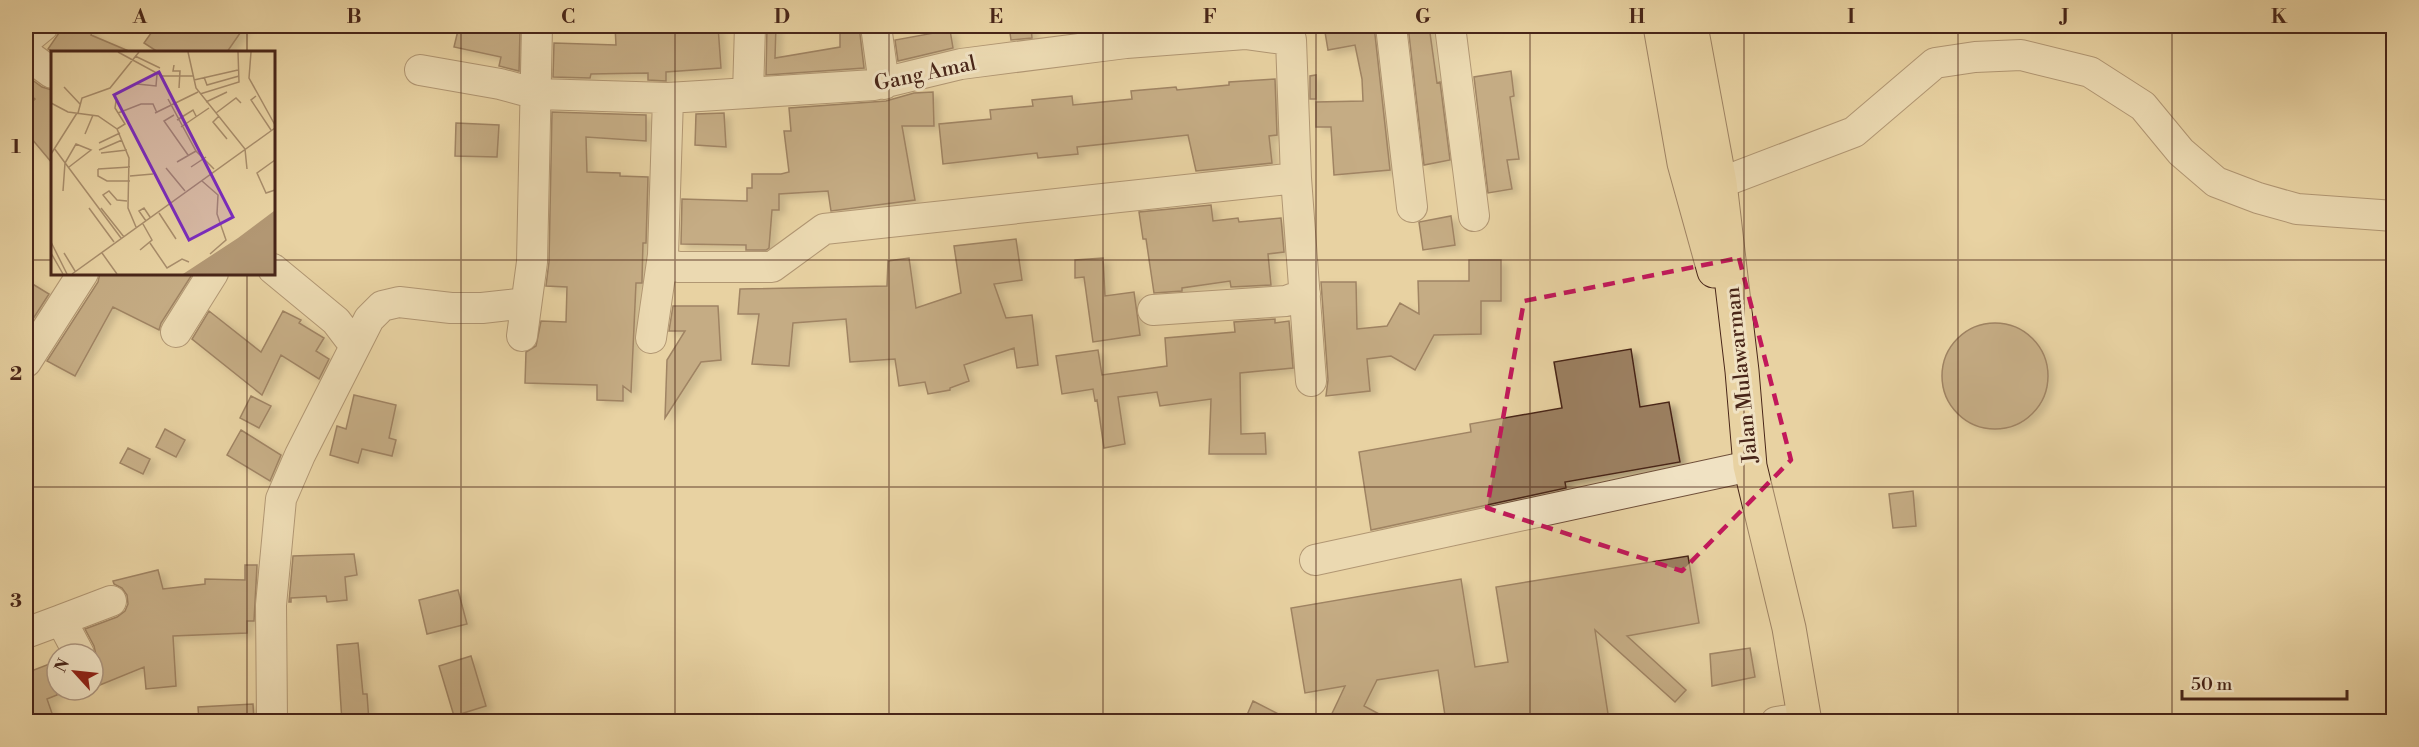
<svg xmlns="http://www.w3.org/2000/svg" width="2419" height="747" font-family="'Libre Bodoni',serif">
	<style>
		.building { fill: #9b7f60; stroke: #482518; stroke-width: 1.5; filter: url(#shadow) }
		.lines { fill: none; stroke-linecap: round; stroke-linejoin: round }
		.minor-casing { stroke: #70503a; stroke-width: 32 }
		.highway-casing { stroke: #482518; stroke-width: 35 }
		.minor { stroke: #f0e2c3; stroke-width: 30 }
		.highway { stroke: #e8d2a2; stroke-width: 33 }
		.marked { fill: none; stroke: #c2185b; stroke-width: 4.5; stroke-dasharray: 12 8; stroke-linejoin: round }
		.grid { fill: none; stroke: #482518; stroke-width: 1.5; stroke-opacity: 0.55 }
		.labels { text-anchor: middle; stroke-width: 6; stroke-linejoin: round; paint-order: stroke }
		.street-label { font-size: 21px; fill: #482518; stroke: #f0e2c3 }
		.inset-road { fill: none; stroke: #a88d6b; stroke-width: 1.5 }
		.view { fill: #7b2cbf; fill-opacity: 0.15; stroke: #7b2cbf; stroke-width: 3 }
		.inset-edge { fill: none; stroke: #482518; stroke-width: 3 }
		.neatline { fill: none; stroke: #482518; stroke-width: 2 }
		.grid-label { font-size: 20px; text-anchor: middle; font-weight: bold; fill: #482518 }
	</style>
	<defs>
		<filter id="shadow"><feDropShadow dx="6" dy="4" stdDeviation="3" flood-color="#0004"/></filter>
	</defs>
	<rect width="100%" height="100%" fill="#e8d2a2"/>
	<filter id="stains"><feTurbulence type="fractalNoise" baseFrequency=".00333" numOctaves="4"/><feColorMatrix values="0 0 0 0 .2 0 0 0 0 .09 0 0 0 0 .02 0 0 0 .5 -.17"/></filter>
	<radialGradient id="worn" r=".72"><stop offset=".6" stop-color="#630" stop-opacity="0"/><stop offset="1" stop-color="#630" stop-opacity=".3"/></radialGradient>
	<path class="building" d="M60,26H82L93,31L91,35L131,52H53L48,49L59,33Z
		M156,26H245L227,52H158L144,43Z
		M459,26H487L520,31L519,71L499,66L501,57L454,47Z
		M615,26H718L721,68L666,72V81L648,80V73L591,74L590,78L553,77L554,43L616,45Z
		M767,26H776L775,58L840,47V26H859L864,68L766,75Z
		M1009,26H1031L1032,38L1011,40Z
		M1324,26H1374L1390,170L1334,175L1331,127H1316V102L1363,101L1362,79L1355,45L1328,50Z
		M1408,26H1429L1437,83L1440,82L1450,160L1424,165Z
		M950,30L953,48L898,61L895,40Z
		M1511,71L1514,96L1510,97L1519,159L1507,160L1512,189L1488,193L1474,77Z
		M1316,75V99H1310V76Z
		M27,76L42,87L52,90V163L26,132V108L35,99L26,91Z
		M1275,79L1277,135L1269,136L1272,163L1196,171L1188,135L1077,147L1078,154L1038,158L1037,153L943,164L939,124L991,119L990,110L1033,106L1032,100L1072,96L1073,105L1132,99L1131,91L1176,87L1177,90L1229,85V82Z
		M933,92L934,126H902L915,200L831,211L828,191L779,194V210H772L769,248L766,250H746V245L681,244L682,199L747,201V188H752V174H781L789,172L784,131H791L789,108L886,101L914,93Z
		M552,112L646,115V141L586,137L587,172L620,173V176L648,177L646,243H643L642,280V283H636L631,392L623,386V401L597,400V385L525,383L526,352L536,346L541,321L566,322L567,287L546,286L549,262Z
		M724,113L726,147L695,145L696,114Z
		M456,123L499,125L497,157L455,156Z
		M1211,205L1213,221L1238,218L1239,222L1281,218L1284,252L1268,254L1271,285L1231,287L1230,281L1182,288V291L1154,293L1146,239H1143L1139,212Z
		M1451,216L1455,245L1423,250L1419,222Z
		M1016,239L1022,280L994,284L1006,318L1032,315L1038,365L1017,368L1014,348L964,365L969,381L950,388V390L928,394L925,382L899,386L895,359L850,362L846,319L793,323L789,366L752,364L759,314H738L740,289L887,286L888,261L909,258L916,308L961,293L954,246Z
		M1103,258L1105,296L1134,292L1140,335L1093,342L1084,277L1075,278V260Z
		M1469,260H1501V301H1481V334L1434,335L1415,370L1391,356L1367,359L1370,391L1326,396L1328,380L1321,282H1356L1357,329L1387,326L1400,303L1419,314L1418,281H1469Z
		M100,273H193L161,323L159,330L113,307L75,376L47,361L98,282Z
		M26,280L49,294L31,322L26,319Z
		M673,306H718L721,360L701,362L665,418L667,360L685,331H669Z
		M209,311L261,352L283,311L301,320L299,323L324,338L316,351L329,359L319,379L281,355L262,395L192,339Z
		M1275,319V323L1289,321L1293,368L1240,373L1241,434L1265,433L1266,454H1209L1211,399L1160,406L1157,392L1118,397L1125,444L1104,448L1097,400L1095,401L1093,389L1062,394L1056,356L1098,350L1102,375L1167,366L1165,338L1235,332L1234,322Z
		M1942 376a53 53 0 1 1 106 0a53 53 0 1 1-106 0Z
		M1631,349L1640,407L1669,402L1680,462L1565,482L1566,488L1371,530L1359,452L1471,432L1470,424L1562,408L1554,362Z
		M354,395L396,405L389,438L396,440L392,456L362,449L358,463L330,455L337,426L346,429Z
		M251,396L271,406L259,428L240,418Z
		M165,429L185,440L176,457L156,447Z
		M241,430L281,455L270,481L227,455Z
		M128,448L150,459L143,474L120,463Z
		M1913,491L1916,526L1893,528L1889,494Z
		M354,554L357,575L345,577L347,600L327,602L326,596L291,598V602H289L293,556Z
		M1688,556L1699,623L1627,636L1686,690L1675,702L1595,630L1608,714L1560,722H1446L1438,670L1377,680L1364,706L1394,722H1328L1345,686L1305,693L1291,608L1461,579L1475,667L1508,662L1496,587Z
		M245,565H257L254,621H247V633L173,636L176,686L146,689L144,667L100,685L93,667L96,655L94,646L85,629L117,617L125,611L128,604L127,595L122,588L114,584L113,581L158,570L163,589L205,584V579L245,580Z
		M458,590L467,624L427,634L419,600Z
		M358,643L363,694H367L369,722H342L337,645Z
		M1750,648L1755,677L1712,686L1710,654Z
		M471,656L486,706L454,716L439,666Z
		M57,661V695L47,699L55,722H26V673Z
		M1253,701L1294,722H1244Z
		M253,704L254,722H199L198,707Z"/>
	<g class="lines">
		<g class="minor-casing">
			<path id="minor" d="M876,26L884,84
				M1391,26L1412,207
				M1450,26L1474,216
				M26,40L43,26
				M1291,40L1296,178L1311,381
				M26,54L52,73
				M420,70L500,84L537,94L668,98L874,85L961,64L1126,43L1245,34L1291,40
				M748,93L750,26
				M668,98L663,255L669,265L679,267H772L824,229L1296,178
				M1720,183L1854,132L1935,63L1975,57L2021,55L2090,72L2143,106L2181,152L2216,182L2258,198L2297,209L2394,216
				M273,269L336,321L355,346
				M1153,310L1286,301L1305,294
				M176,332L213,273
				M522,336L532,262L537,26
				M651,338L663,255
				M26,362L83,273
				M1315,560L1750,466
				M61,620L111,601
				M26,633L61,620L79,654
				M272,722L271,605L281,499L300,455L369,319L382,306L399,302L451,308H482L526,303
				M1776,722L1804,718"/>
		</g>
		<g class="highway-casing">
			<path id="highway" d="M1660,26L1684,163L1714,271
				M1691,26L1720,183L1742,371L1750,466L1789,628L1805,722"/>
		</g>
		<use href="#minor" class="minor"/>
		<use href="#highway" class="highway"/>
	</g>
	<path d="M0 0H2419V747H0ZM1739,258L1791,460L1682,571L1487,508L1524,301Z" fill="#e8d2a2" fill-opacity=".55" fill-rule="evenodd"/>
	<path class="marked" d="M1739,258L1791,460L1682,571L1487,508L1524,301Z"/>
	<path class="grid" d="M247,26V52M461,26V722M675,26V722M889,26V722M1103,26V722M1316,26V722M1530,26V722M1744,26V722M1958,26V722M2172,26V722M26,260H52M273,260H2394M247,273V722M26,487H2394"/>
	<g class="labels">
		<g class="street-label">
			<text transform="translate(925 73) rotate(-12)" y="7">Gang Amal</text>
			<text transform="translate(1741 375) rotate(-96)" y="7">Jalan Mulawarman</text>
		</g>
	</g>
	<g transform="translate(51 51)">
		<rect width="224" height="224" fill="#e8d2a2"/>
		<path d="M223,160V223H132L187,187Z" fill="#b29773"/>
		<path class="inset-road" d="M67,1L111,25H143M137,1L145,37L194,98L196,118M200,1L198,27L224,74M84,5L109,17M123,14L122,20H129L128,37M153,26L156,34L188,25M143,29L187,19M86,33L105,35L106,23M13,36L29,53M149,43L188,31L187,1M205,45L200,49L220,79M117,48L145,100L163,118M65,50L64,57L74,73L66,78M155,51L176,41M0,52L17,61L47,65L66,78L78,107L77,157L85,176M27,62L31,47L59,37L88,1M67,62L90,53H102L106,62M104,62L147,41M165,62L185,47L190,52M123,64L113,70L137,104M168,65L162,71L176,88M126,69L142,59L145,65M130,76L158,57M34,83L42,64M48,92L69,82M3,97L70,187M48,99L71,89M50,102L76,99M0,103L26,62M224,109L206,122L215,142L224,139M126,111L145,100M140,116L155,106M115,117L134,140M47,118V125L56,130H79M47,118L79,116M79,125L102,123M151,130L167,144L166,163L175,189L159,203M12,140L14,112L25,93L40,99L18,116M60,154L52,144L58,140L66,149L76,150M38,157L63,191M50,157L73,186M108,162L125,188M95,170L88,160L93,157L99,166M0,191L16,223M99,192L116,217L131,208L138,211M89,199L101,189L92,173M0,202L12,223M13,202L24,220M51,202L66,223M21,223L224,77"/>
		<path class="view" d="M108,21L182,166L138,189L63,44Z"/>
		<rect width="224" height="224" class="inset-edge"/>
	</g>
	<rect width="2419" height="747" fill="none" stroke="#e8d2a2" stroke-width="66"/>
	<g transform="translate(75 672) rotate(297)"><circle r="28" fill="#f0e2c3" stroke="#ad967f" stroke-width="1.5"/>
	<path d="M0-4.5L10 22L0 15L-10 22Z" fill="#8f2418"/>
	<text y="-9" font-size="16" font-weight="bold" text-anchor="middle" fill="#482518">N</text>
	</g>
	<path d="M2182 690v9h165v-9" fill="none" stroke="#482518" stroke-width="3"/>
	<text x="2191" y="690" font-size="18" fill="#482518" stroke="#f0e2c3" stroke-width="4.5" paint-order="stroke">50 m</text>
	<rect x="33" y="33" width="2353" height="681" class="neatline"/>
	<g class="grid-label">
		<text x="140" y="23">A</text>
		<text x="354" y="23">B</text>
		<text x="568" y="23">C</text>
		<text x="782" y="23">D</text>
		<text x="996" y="23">E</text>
		<text x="1210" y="23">F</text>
		<text x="1423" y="23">G</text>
		<text x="1637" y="23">H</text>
		<text x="1851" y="23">I</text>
		<text x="2065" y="23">J</text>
		<text x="2279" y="23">K</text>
		<text x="16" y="153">1</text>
		<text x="16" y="380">2</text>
		<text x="16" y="607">3</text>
	</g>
	<rect width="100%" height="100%" filter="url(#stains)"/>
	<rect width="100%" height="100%" fill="url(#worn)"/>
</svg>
